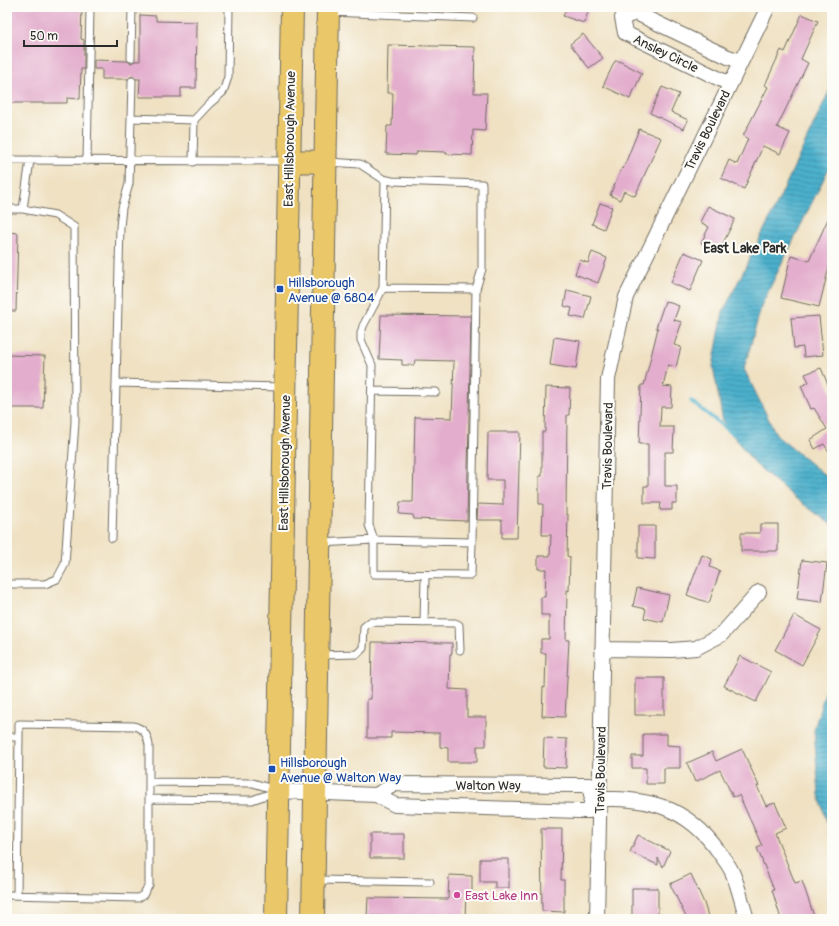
<svg xmlns="http://www.w3.org/2000/svg" width="839" height="926" font-family="Pangolin,sans-serif">
	<style>
		.water { fill: url(#water-rules); stroke: #3c6e7c }
		.lines { fill: none; stroke-linecap: round; stroke-linejoin: round }
		.stream { stroke: #4cb0cc; stroke-width: 3.5 }
		.building { fill: #e3aecd }
		.lane-casing { stroke: #706b60; stroke-width: 9 }
		.street-casing { stroke: #706b60; stroke-width: 16 }
		.primary-casing { stroke: #706b60; stroke-width: 24 }
		.lane { stroke: #fff; stroke-width: 7 }
		.street { stroke: #fff; stroke-width: 14 }
		.primary { stroke: #eac769; stroke-width: 22 }
		.transit-dot { fill: #1a4fb4; stroke: #fdfcf7; stroke-width: 1.5 }
		.hotel-dot { fill: #d1479c; stroke: #fdfcf7; stroke-width: 1.5 }
		.labels { text-anchor: middle; stroke-width: 4; stroke-linejoin: round; paint-order: stroke }
		.street-label { font-size: 13px; fill: #2b2b2b; stroke: #fdfcf7 }
		.transit-label { font-size: 13px; fill: #164399; stroke: #fdfcf7; text-anchor: start }
		.hotel-label { font-size: 13px; fill: #b23c85; stroke: #fdfcf7; text-anchor: start }
		.neighbourhood-label { font-size: 14px; font-weight: bold; fill: #2b2b2b; stroke: #fdfcf7 }
	</style>
	<defs>
		<pattern id="water-rules" width="6" height="5" patternUnits="userSpaceOnUse"><rect width="6" height="5" fill="#4cb0cc"/><path d="M0 2.5h6" fill="none" stroke="#3f8fa6"/></pattern>
	</defs>
	<rect width="100%" height="100%" fill="#fdfcf7"/>
	<filter id="ink" filterUnits="userSpaceOnUse"><feTurbulence type="fractalNoise" baseFrequency=".025" numOctaves="2"/><feDisplacementMap in="SourceGraphic" scale="8" xChannelSelector="R" yChannelSelector="G"/><feConvolveMatrix kernelMatrix="1 2 1 2 8 2 1 2 1" color-interpolation-filters="sRGB"/></filter>
	<filter id="wash" filterUnits="userSpaceOnUse"><feTurbulence type="fractalNoise" baseFrequency=".012" numOctaves="4" result="noise"/><feDisplacementMap in="SourceGraphic" scale="16" xChannelSelector="R" yChannelSelector="G"/><feGaussianBlur stdDeviation="0.9" result="paint"/><feColorMatrix in="noise" values="0 0 0 0 0 0 0 0 0 0 0 0 0 0 0 0 0 1.4 0 .05"/><feComposite in="paint" operator="in"/></filter>
	<g filter="url(#wash)">
		<rect width="100%" height="100%" fill="#efe1c2"/>
		<path class="water" d="M832,85V162L762,304L744,369L777,436L832,481V525L795,498L754,463L723,422L713,366L723,312L774,210Z
			M832,668V840L819,795L814,730Z"/>
		<g class="lines">
			<path class="stream" d="M691,401L733,434"/>
		</g>
		<g id="blocks">
			<path class="building" d="M7,7H82L81,39L84,40V69H81L80,99L67,98V103H7Z
				M567,7H590L584,23L563,16Z
				M802,14L818,21L801,59L808,63L777,127L790,133L780,154L763,146L744,189L721,178L729,160L737,164L748,139L743,136L768,87L765,85L781,50L785,52Z
				M140,15L156,16V21L197,22L196,88H181V97H139L140,79H136L132,76L128,79H102V69H94V60L127,61L131,63L135,61H140Z
				M583,34L603,58L589,68L570,44Z
				M388,45L475,47L474,93H487L485,131L473,130L472,155L446,154V152L417,151L416,155L386,154L387,126H392L393,93H387Z
				M615,61H619L642,73L630,99L603,86Z
				M662,87L679,94L671,112L688,120L684,129L650,113Z
				M639,129L661,138L635,196L624,191L620,200L610,195L622,168L623,169Z
				M600,203L612,207L604,229L592,224Z
				M708,206L735,219L719,251L701,243L709,227L700,222Z
				M832,210V255L819,307L781,298L791,256L809,261Z
				M7,232L18,233L16,311H7Z
				M592,252L607,258L598,283L575,274L580,260L588,263Z
				M684,252L703,260L690,291L671,283Z
				M567,290L591,296L585,319L570,316L572,308L564,306Z
				M665,301L679,306L674,320L682,322L674,345L681,347L676,367L668,365L663,386L672,387L671,407H661L660,427H674L673,452H665V486H677V503H672V510H660L661,503H644V486H648V444H639L641,385H644L658,328H656Z
				M381,315L471,316L467,521L414,519L413,515L399,514L400,502H413L415,417L452,418L454,361L415,360L414,365H402V360L379,359Z
				M819,316L823,355L804,357L803,347L794,348L791,318Z
				M554,337L580,341L576,369L550,365Z
				M7,355L45,356L43,408H7Z
				M821,368L832,394V456L824,444L815,449L810,440L827,429L814,408L811,409L801,386L809,382L805,374Z
				M546,387L570,388L569,415H567L566,514H568L567,556L570,557L569,591L567,590L566,640H569L565,717L542,716L543,687L545,688L546,653H541V639H549V615H541V597H545L546,569H538V556H550L551,535H542L543,504H539V476H542V432H545Z
				M488,432H520L517,538H502V520H477L478,504L503,505V480H487Z
				M760,524H778V551H741V533H760Z
				M638,526H655V559L638,558Z
				M702,555L712,559L710,567L720,571L709,603L687,595Z
				M802,560L827,563L822,602L797,599Z
				M637,588L669,595L663,622L644,618L646,609L633,606Z
				M794,615L821,630L802,665L775,650Z
				M372,642L452,643V654H450L449,689L467,690V717H486V746H477V762H448V748L440,747V733L391,732V738H367V699H371Z
				M740,656L771,672L756,702L724,686Z
				M635,678H664V715H635Z
				M643,734H667V745L680,746V768H664V784H646V768H632V756H643Z
				M544,738L567,739L566,768L543,767Z
				M742,749L759,786H757L766,806L775,803L786,828L775,833L795,883L802,881L815,919H781L772,890H774L757,848L762,846L739,795L733,797L720,770L695,782L687,763L712,752L716,761Z
				M541,829H562L561,880H564V912L542,911Z
				M370,834H404V858H370Z
				M638,835L670,851L663,867L658,858V865L630,852Z
				M480,859H509V888H495V882H480Z
				M691,874L704,903L709,919H687L670,884Z
				M449,875L472,876V892H466L465,917L367,916L368,898L448,899Z
				M632,888H658V919H632Z"/>
		</g>
	</g>
	<g filter="url(#ink)">
		<use href="#blocks" fill-opacity="0" stroke="#706b60" stroke-width="1"/>
		<g class="lines">
			<g class="lane-casing">
				<path id="lane" d="M330,12L473,18
					M131,58L132,7
					M131,118L132,81
					M7,160L287,161
					M87,161L90,7
					M193,162L194,120L209,104L223,92L228,77L229,7
					M328,162L360,164L383,179L392,181L482,184V269L476,289L383,288
					M7,209H23L55,215L74,227L75,422L65,564L57,579L45,584H7
					M23,209L30,160
					M116,383L283,387
					M372,391L436,392
					M112,538L120,227L122,208L129,184L131,118L194,120
					M472,542L476,289
					M321,543L374,540L472,542L471,575L374,574V540L369,525L372,365L361,340V333L363,326L383,288L385,180
					M424,623L425,575
					M319,655L357,654L363,648L364,627L370,622L455,623L459,625L460,650
					M7,737H19L17,895
					M149,782L253,783L276,790
					M149,799L252,800L275,792
					M316,880L430,882
					M7,895L138,898L143,895L149,885V745C147,734 144,729 134,726L19,724V737"/>
			</g>
			<g class="street-casing">
				<path id="street" d="M730,84L625,33L622,18L636,13L728,57L741,61
					M602,649L672,650L696,648L721,635L759,592
					M278,791L376,795L395,805L579,811H589L592,799L589,785H579L395,784L376,795
					M592,799C646,797 686,805 719,852C723,858 729,865 732,872C739,887 742,904 747,919
					M597,919L608,379L626,297L768,7"/>
			</g>
			<g class="primary-casing">
				<path id="primary" d="M289,161L326,162
					M276,919L292,7
					M313,919L328,7"/>
			</g>
			<use href="#lane" class="lane"/>
			<use href="#street" class="street"/>
			<use href="#primary" class="primary"/>
		</g>
	</g>
	<g class="transit-dot">
		<rect x="276" y="285" width="8" height="8" rx="2"/>
		<rect x="268" y="765" width="8" height="8" rx="2"/>
	</g>
	<circle class="hotel-dot" cx="457" cy="895" r="4"/>
	<g class="labels">
		<g class="street-label">
			<text transform="translate(666 53) rotate(26)" y="5">Ansley Circle</text>
			<text transform="translate(707 130) rotate(-64)" y="5">Travis Boulevard</text>
			<text transform="translate(289 139) rotate(-89)" y="5">East Hillsborough Avenue</text>
			<text transform="translate(607 446) rotate(-89)" y="5">Travis Boulevard</text>
			<text transform="translate(284 463) rotate(-89)" y="5">East Hillsborough Avenue</text>
			<text transform="translate(600 770) rotate(-89)" y="5">Travis Boulevard</text>
			<text x="488" y="790">Walton Way</text>
		</g>
		<g class="transit-label">
			<text x="288" y="287">Hillsborough<tspan x="288" dy="15">Avenue @ 6804</tspan></text>
			<text x="280" y="767">Hillsborough<tspan x="280" dy="15">Avenue @ Walton Way</tspan></text>
		</g>
		<g class="hotel-label">
			<text x="465" y="900">East Lake Inn</text>
		</g>
		<g class="neighbourhood-label">
			<text x="745" y="253">East Lake Park</text>
		</g>
	</g>
	<rect width="839" height="926" fill="none" stroke="#fdfcf7" stroke-width="24"/>
	<path d="M24 40v6h93v-6" fill="none" stroke="#2b2b2b" stroke-width="2"/>
	<text x="30" y="40" font-size="12" fill="#2b2b2b" stroke="#fdfcf7" stroke-width="3" paint-order="stroke">50 m</text>
</svg>
